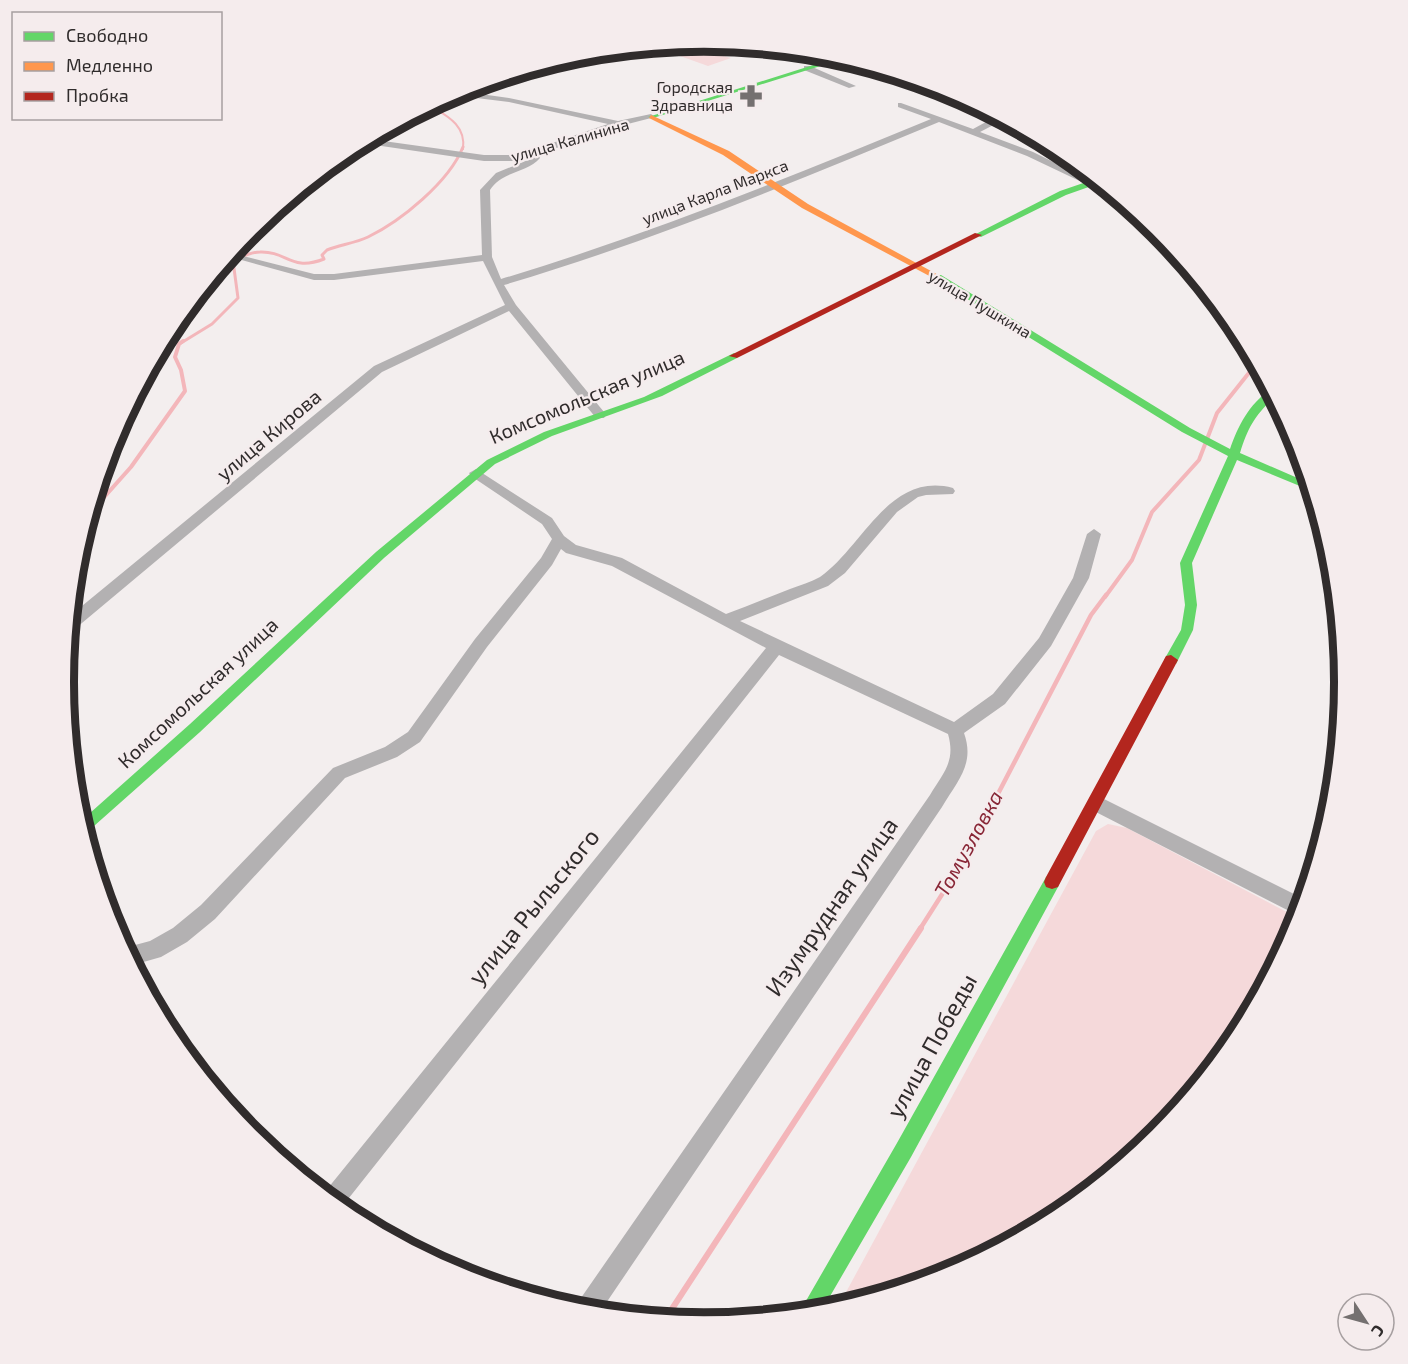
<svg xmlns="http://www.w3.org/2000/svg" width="1408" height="1364" font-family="'Exo 2',sans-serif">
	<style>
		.green { fill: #f5d9da }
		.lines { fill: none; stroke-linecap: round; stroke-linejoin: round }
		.stream-far4 { stroke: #f3b6ba; stroke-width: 2 }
		.stream-far3 { stroke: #f3b6ba; stroke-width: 3 }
		.stream-far2 { stroke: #f3b6ba; stroke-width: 4 }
		.stream-far1 { stroke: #f3b6ba; stroke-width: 4.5 }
		.stream { stroke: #f3b6ba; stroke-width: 6 }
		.street { fill: #b3b1b2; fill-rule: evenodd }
		.fast { fill: #63d668; fill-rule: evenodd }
		.slow { fill: #ff974d; fill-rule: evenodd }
		.jam { fill: #b3261e; fill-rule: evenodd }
		.labels { text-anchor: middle; stroke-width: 4.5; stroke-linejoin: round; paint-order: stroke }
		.far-poi-label { font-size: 16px; fill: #302c2c; stroke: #f5eced; text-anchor: end }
		.far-street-label { font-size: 16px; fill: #302c2c; stroke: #f5eced }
		.street-label { font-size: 20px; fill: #302c2c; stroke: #f5eced }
		.water-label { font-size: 21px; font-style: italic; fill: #882636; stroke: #f5eced }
		.near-street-label { font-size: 24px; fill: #302c2c; stroke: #f5eced }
		.rim { fill: none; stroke: #302c2c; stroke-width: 8 }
	</style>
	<rect width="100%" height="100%" fill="#f3eeee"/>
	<path class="green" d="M703,48L727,57L731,58L708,66L680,56Z
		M1108,824L1127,828L1298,918L1295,927L1236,1038L1156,1135L1059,1214L949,1273L838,1307L1096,831Z"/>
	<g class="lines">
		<path class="stream-far4" d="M431,106C449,117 466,126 463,149"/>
		<path class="stream-far3" d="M181,343L212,324L238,298L233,261C242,257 250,252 260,252C287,251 291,272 324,259L322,255L327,250C340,245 355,243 368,237C401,221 449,182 463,147"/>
		<path class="stream-far2" d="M90,513L131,467L185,391L181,370L175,357L179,344L183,341
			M1105,597L1132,560L1152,512L1199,460L1217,413L1256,364"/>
		<path class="stream-far1" d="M920,929L962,863L1091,615L1106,595"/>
		<path class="stream" d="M666,1318L921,928"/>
		<path class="street" d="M855,62L882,70L855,65Z
			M804,66H810L856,86L849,88L804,70Z
			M459,91L509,98L618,121L651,114L655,117L620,126L539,154L540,158C527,173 502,171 490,190L492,257L501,279C648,235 790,177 931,119L898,107V103H901L973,129L997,116L1003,120L980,132L1033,152L1096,183L1088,185L1027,156L939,122C796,181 653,241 504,285L516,305L604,412L606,415L604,418H596L509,311L382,372L76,628L69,630L71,615L374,366L505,305L483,261L334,280H314L238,259L243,256L314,274H334L482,255L480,190L496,173L528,160L530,157L518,161H484L361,143L369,139L484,155H517L608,124L509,102L452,95Z
			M476,469L552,518L564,536L576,545L622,558L726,614C748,606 769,597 790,589C800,585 811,582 820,577C863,547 889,471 953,488L955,491L953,494L926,495L918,497L897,512L845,573L828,586L740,621L954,722L993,694L1039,638L1073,578L1087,534L1094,529L1101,534L1089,578L1051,646L1005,704L964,733C975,764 958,780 942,807L600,1312L574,1308L930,795C943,773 956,762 948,734L779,655L341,1208L324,1193L766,648L612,566L566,553L561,549L552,565L487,647L420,742L397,757L345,778L215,919L187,942L161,957L133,965L124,948L150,941L173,928L201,905L333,768L385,747L408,732L475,639L541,558L552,539L542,524L471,476L469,473Z
			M1096,795L1304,899L1299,916L1090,809L1087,803L1090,797Z"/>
		<path class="fast" d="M834,56L840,58L830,63L653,118L648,117L826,61Z
			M1095,179L1100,183L1066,195L981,237L974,235L1060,191Z
			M935,275H941L1190,428L1230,449C1238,426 1249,404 1270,390L1274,397C1255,416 1248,427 1240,453L1309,483L1312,491L1237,460L1192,563L1197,605L1193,630L1176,664H1166L1164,660L1181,630L1185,605L1180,563L1228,456L1182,432L935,279Z
			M734,353L737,354V358L662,396L552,436L495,464L384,558L200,732L85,834L81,821L190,724L376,552L487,460L544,432L644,397Z
			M1052,875L1058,877L1060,882L1058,887L911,1157L822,1310L799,1313L897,1143L1046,877Z"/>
		<path class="slow" d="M651,115L729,151L808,204L942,277L935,279L802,208L723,155L649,118Z"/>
		<path class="jam" d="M975,233L982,235L737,358L729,356Z
			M1171,655L1178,660L1058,887L1052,889L1046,887L1044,882L1046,877L1166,656Z"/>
	</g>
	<defs>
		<g id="pharmacy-bare" transform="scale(1.8)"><path d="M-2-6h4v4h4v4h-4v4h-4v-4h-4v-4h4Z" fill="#747070" stroke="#f5eced" stroke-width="2.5" paint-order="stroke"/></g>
	</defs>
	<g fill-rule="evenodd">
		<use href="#pharmacy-bare" x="751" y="96"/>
	</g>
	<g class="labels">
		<g class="far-poi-label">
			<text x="733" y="93">Городская<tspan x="733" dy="18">Здравница</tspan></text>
		</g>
		<g class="far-street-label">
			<text transform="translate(570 140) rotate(-16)" y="6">улица Калинина</text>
			<text transform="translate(715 192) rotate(-21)" y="6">улица Карла Маркса</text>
			<text transform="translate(980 304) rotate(31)" y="6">улица Пушкина</text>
		</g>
		<g class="street-label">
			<text transform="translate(587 397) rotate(-23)" y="7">Комсомольская улица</text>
			<text transform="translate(269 435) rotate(-40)" y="7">улица Кирова</text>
			<text transform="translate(198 693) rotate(-43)" y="7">Комсомольская улица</text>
		</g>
		<g class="water-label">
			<text transform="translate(969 844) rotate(-61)" y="7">Томузловка</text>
		</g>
		<g class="near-street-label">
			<text transform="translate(534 907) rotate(-51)" y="8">улица Рыльского</text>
			<text transform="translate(832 907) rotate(-55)" y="8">Изумрудная улица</text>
			<text transform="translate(932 1046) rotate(-61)" y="8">улица Победы</text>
		</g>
	</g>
	<path d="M0 0H1408V1364H0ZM74 682a630 630 0 1 1 1260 0a630 630 0 1 1-1260 0Z" fill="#f5eced" fill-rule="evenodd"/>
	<path class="rim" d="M74 682a630 630 0 1 1 1260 0a630 630 0 1 1-1260 0Z"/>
	<rect x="12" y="12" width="210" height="108" fill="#f5eced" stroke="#a69fa0" stroke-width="1.5"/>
	<rect x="24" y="32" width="30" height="9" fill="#63d668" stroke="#a69fa0" stroke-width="1.5"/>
	<text x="66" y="42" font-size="18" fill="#302c2c">Свободно</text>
	<rect x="24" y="62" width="30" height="9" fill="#ff974d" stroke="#a69fa0" stroke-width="1.5"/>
	<text x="66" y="72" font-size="18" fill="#302c2c">Медленно</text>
	<rect x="24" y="92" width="30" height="9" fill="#b3261e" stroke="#a69fa0" stroke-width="1.5"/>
	<text x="66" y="102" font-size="18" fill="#302c2c">Пробка</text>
	<g transform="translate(1366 1322) rotate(126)"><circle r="28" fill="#f5eced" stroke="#a69fa0" stroke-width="1.5"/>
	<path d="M0-4.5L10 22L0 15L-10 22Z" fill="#747070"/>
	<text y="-9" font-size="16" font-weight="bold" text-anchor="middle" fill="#302c2c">С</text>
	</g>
</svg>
